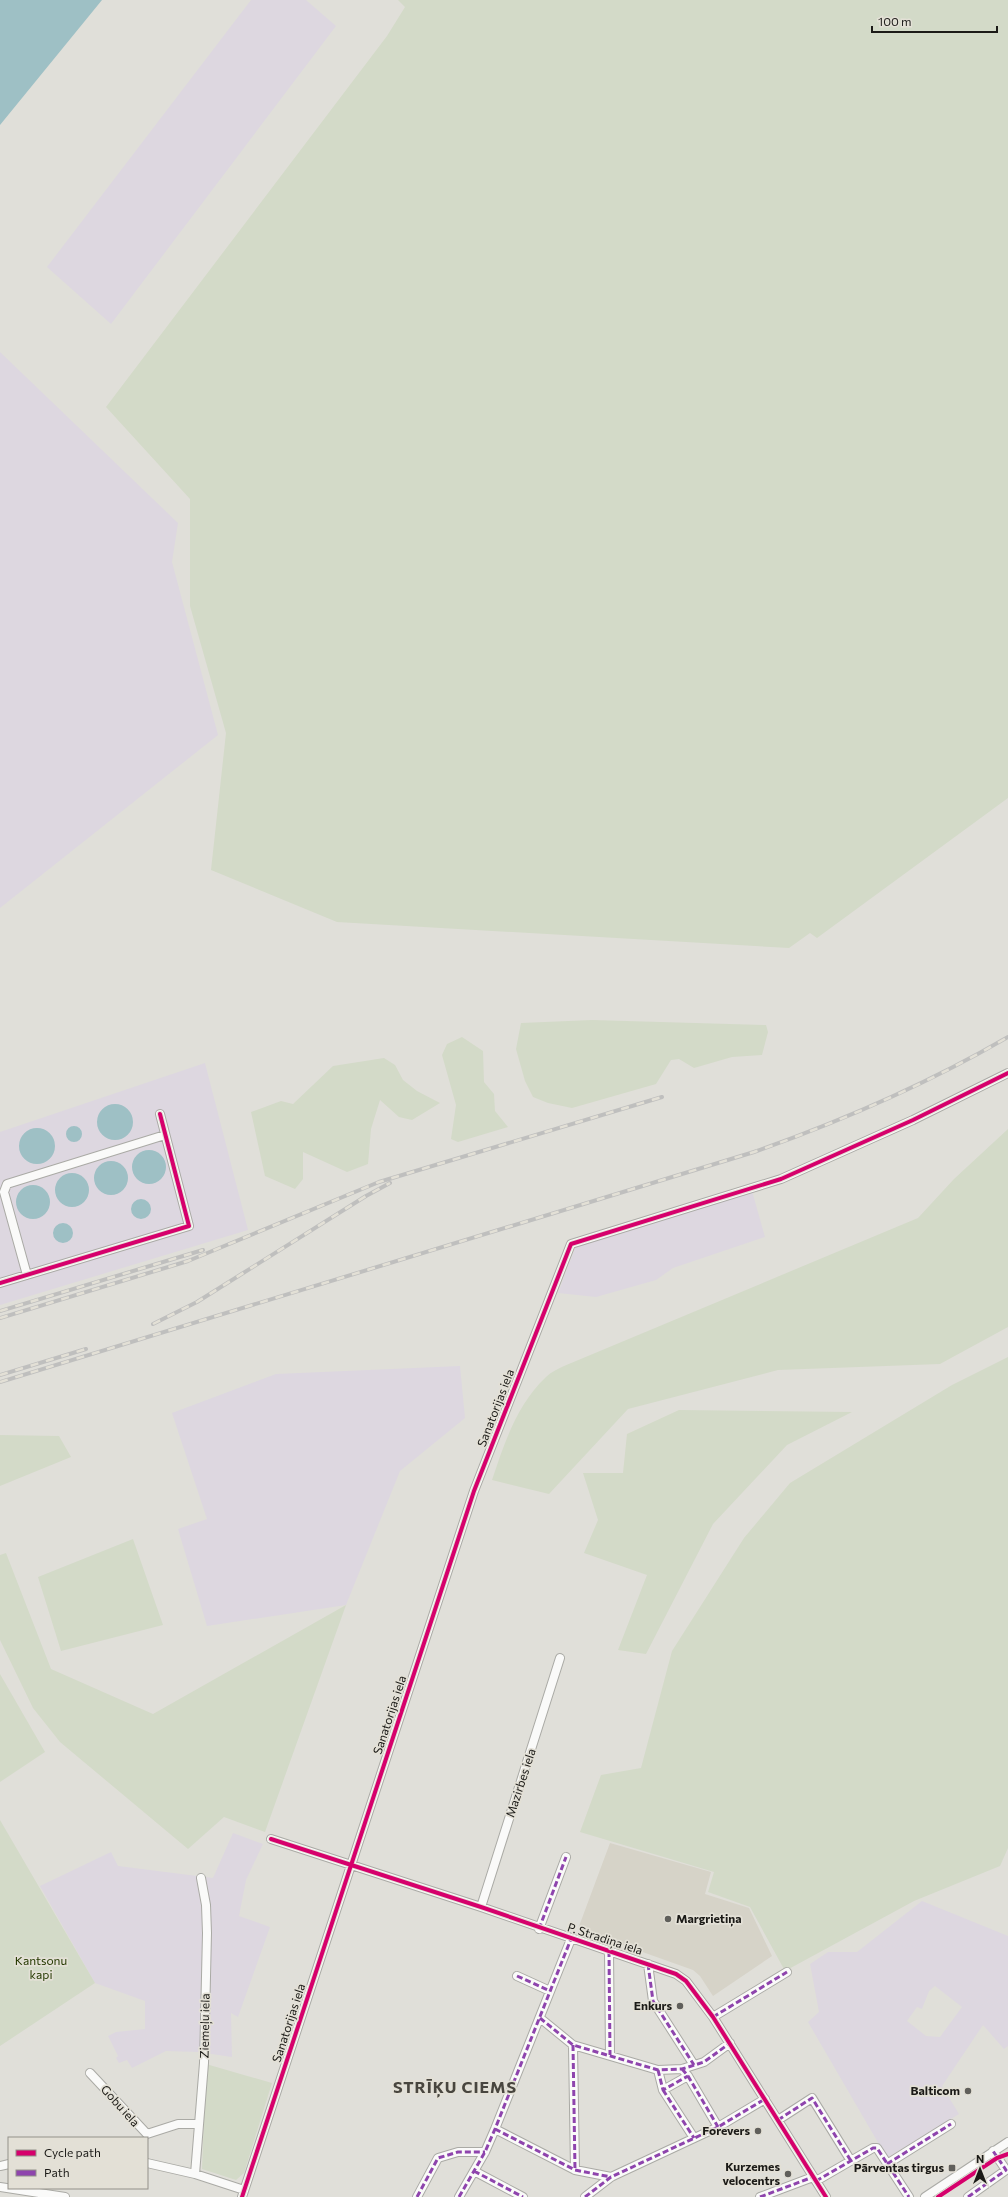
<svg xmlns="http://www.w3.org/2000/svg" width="1008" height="2197" font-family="Commissioner,sans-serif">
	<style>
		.industrial { fill: #ddd7e0; fill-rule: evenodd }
		.built { fill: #d6d3c8 }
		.green { fill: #d3dac8 }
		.water { fill: #9ec0c5 }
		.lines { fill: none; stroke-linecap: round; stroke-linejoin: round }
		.minor-casing { stroke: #aaaaa5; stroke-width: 10 }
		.minor { stroke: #fafaf9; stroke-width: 8 }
		.rail-casing { stroke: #bfbfbe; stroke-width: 4 }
		.rail { stroke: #e3e0d6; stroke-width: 2.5; stroke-dasharray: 8; stroke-linecap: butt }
		.quiet { stroke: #8e44ad; stroke-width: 3; stroke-dasharray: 6 3; stroke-linecap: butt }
		.cycleway-casing { stroke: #e3e0d6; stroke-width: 6 }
		.cycleway { stroke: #d6006c; stroke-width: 4 }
		.poi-dot { fill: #605f5b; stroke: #e3e0d6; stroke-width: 1.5 }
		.labels { text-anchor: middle; stroke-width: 3.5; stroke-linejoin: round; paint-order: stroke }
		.street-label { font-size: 12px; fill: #1b1a17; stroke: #e3e0d6 }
		.poi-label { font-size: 12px; font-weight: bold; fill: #1b1a17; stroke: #e3e0d6; text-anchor: end }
		.park-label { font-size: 12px; fill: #253900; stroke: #e3e0d6 }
		.district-label { font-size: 16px; font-weight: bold; letter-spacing: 1px; fill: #49463f; stroke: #e3e0d6 }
	</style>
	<rect width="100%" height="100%" fill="#e0dfd9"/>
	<path class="industrial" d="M251,0H306L336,26L111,324L47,267Z
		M0,352L178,523L172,562L218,735L0,908Z
		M205,1063L248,1230L0,1305V1132Z
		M752,1191L765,1237L673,1268L656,1280L596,1297L558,1293L576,1246Z
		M460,1366L465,1418L400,1471L346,1605L207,1626L178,1529L207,1519L172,1413L276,1374Z
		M233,1833L263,1844L246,1880L239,1916L270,1927L238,2017L231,2013L232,2057L198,2052L166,2051L132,2068L127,2060L119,2063L116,2058L118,2056L108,2036L116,2032L145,2029V2001L95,1983L40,1886L111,1852L118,1866L213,1878Z
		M922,1901L1008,1936V2046L1004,2049L983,2025L942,2086L959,2114L887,2158L808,2022L819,2012L810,1964L828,1952H857ZM935,1986L962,2007L940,2037L926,2036L907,2021L917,2007L922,2009L929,1991Z"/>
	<path class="built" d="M610,1843L711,1872L705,1894L749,1908L772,1956L713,1996L700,1976L693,1970L578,1929Z"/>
	<path class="green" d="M398,0H1008V798L817,938L810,933L789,948L337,922L211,870L226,733L190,606V499L106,407L387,36L405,7Z
		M592,1020L766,1025L768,1032L762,1055L732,1057L694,1068L679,1059L671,1060L656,1084L572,1108L548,1103L533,1097L525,1081L516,1049L521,1023Z
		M462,1037L483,1051L484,1082L494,1094L495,1111L508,1127L458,1142L451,1139L456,1105L442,1055L447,1044Z
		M384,1058L395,1065L403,1080L417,1091L440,1103L412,1120L399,1117L380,1100L371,1129L368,1164L347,1172L303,1152V1179L295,1189L265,1176L251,1112L281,1101L293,1104L333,1066Z
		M1008,1129V1327L940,1364L778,1370L628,1409L549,1494L492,1480C504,1444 517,1404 546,1377C551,1372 558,1369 564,1366L918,1218L954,1179Z
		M1008,1357V1848L1000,1866L914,1901L785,1971L750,1907L708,1892L714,1872L580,1832L601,1775L641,1768L672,1651L744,1538L790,1483L952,1385Z
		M679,1410L852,1412L787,1445L713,1524L646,1654L618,1650L647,1575L584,1553L598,1520L583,1473H623L627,1434Z
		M0,1435L59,1436L71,1457L0,1486Z
		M133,1539L163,1625L61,1651L38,1577Z
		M6,1553L51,1669L153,1714L346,1605L265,1832L224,1817L188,1849L60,1742L33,1708L0,1640V1555Z
		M0,1674L45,1752L0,1782Z
		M0,1820L95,1983L0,2046Z
		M206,2064L272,2083L244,2173L236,2180L202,2169Z"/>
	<path class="water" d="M0,0H102L0,125Z
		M97 1122a18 18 0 1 1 36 0a18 18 0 1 1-36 0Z
		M66 1134a8 8 0 1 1 16 0a8 8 0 1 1-16 0Z
		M19 1146a18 18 0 1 1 36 0a18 18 0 1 1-36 0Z
		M132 1167a17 17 0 1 1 34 0a17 17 0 1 1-34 0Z
		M94 1178a17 17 0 1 1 34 0a17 17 0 1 1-34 0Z
		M55 1190a17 17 0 1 1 34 0a17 17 0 1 1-34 0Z
		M16 1202a17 17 0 1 1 34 0a17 17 0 1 1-34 0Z
		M131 1209a10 10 0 1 1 20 0a10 10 0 1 1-20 0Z
		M53 1233a10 10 0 1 1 20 0a10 10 0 1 1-20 0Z"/>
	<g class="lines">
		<g class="minor-casing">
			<path id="minor" d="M27,1275L4,1192L7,1184L165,1135
				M0,1283L189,1226L160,1114
				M271,1839L481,1907L676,1974L686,1981L713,2017L826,2197
				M481,1907L560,1658
				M539,1929L566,1857
				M609,1951L610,2055
				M648,1964L653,2001L694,2065
				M517,1976L550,1991
				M713,2017L787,1972
				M540,2018L573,2045L658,2070L682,2069L704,2062L730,2043
				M573,2045L575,2170
				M682,2069L688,2076L718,2127
				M658,2070L663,2090L688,2076
				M90,2073L147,2134L178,2124H199
				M663,2090L694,2138
				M778,2120L812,2098L851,2161
				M495,2129L575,2170L611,2177
				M147,2163L195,2174L244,2190
				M887,2164L951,2124
				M0,2166L9,2164
				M474,2171L523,2197
				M195,2174L204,2063L207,1933L206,1905L201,1878
				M816,2181L873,2148H877L909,2197
				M0,2187L65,2197
				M242,2197L474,1491L571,1244L781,1179L913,1120L1008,1073
				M417,2197L438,2158L458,2152H485
				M459,2197L485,2152L495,2129L571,1939
				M585,2197L611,2177L718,2127L765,2099
				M760,2197L813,2177
				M925,2197L1008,2142
				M968,2197L1006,2170L993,2151"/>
		</g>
		<use href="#minor" class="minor"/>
		<g class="rail-casing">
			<path id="rail" d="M0,1311L203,1250
				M0,1318L188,1261L379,1182L662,1097
				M153,1324L197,1302L366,1196L390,1183
				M0,1375L86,1349
				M0,1382L754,1152C842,1121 927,1084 1008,1037"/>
		</g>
		<use href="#rail" class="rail"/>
		<path class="quiet" d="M539,1929L566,1857
			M609,1951L610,2055
			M648,1964L653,2001L694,2065
			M517,1976L550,1991
			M713,2017L787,1972
			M540,2018L573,2045L658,2070L682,2069L704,2062L730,2043
			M573,2045L575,2170
			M682,2069L688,2076L718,2127
			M658,2070L663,2090L688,2076
			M663,2090L694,2138
			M778,2120L812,2098L851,2161
			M495,2129L575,2170L611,2177
			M887,2164L951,2124
			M474,2171L523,2197
			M816,2181L873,2148H877L909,2197
			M417,2197L438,2158L458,2152H485
			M459,2197L485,2152L495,2129L571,1939
			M585,2197L611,2177L718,2127L765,2099
			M760,2197L813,2177
			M968,2197L1006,2170L993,2151"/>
		<g class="cycleway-casing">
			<path id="cycleway" d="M0,1283L189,1226L160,1114
				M271,1839L481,1907L676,1974L686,1981L713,2017L826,2197
				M242,2197L474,1491L571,1244L781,1179L913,1120L1008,1073
				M938,2197L997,2158L1008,2154"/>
		</g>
		<use href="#cycleway" class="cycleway"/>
	</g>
	<g class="poi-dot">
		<circle cx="668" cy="1919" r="4"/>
		<circle cx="680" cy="2006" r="4"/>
		<circle cx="968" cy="2091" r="4"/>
		<circle cx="758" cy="2131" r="4"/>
		<rect x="948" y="2164" width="8" height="8" rx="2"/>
		<circle cx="788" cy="2174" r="4"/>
	</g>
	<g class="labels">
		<g class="street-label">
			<text transform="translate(496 1408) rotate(-69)" y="4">Sanatorijas iela</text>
			<text transform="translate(390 1715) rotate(-72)" y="4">Sanatorijas iela</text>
			<text transform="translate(521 1783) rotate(-72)" y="4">Mazirbes iela</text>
			<text transform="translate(605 1939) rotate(18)" y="4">P. Stradiņa iela</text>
			<text transform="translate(289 2023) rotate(-72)" y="4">Sanatorijas iela</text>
			<text transform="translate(205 2026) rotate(-89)" y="4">Ziemeļu iela</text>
			<text transform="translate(120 2106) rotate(48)" y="4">Gobu iela</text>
		</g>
		<g class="poi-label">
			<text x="676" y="1923" text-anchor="start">Margrietiņa</text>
			<text x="672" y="2010">Enkurs</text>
			<text x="960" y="2095">Balticom</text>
			<text x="750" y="2135">Forevers</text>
			<text x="780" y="2171">Kurzemes<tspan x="780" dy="14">velocentrs</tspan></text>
			<text x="944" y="2172">Pārventas tirgus</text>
		</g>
		<g class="park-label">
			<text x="41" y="1965">Kantsonu<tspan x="41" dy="14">kapi</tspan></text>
		</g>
		<g class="district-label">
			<text x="455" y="2093">STRĪĶU CIEMS</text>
		</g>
	</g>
	<rect x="8" y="2137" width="140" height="52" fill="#e3e0d6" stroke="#93918a"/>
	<rect x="16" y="2150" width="20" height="6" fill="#d6006c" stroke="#93918a"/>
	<text x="44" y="2157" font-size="12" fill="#1b1a17">Cycle path</text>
	<rect x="16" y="2170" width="20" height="6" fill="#8e44ad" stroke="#93918a"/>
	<text x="44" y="2177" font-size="12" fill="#1b1a17">Path</text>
	<g transform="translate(980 2169)" stroke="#e3e0d6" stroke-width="3" paint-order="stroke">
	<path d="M0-3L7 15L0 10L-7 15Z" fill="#1b1a17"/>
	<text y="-6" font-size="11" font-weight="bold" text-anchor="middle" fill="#1b1a17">N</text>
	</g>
	<path d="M872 26v6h125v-6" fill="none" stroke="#1b1a17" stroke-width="2"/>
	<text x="878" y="26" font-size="12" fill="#1b1a17" stroke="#e3e0d6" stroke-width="3" paint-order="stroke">100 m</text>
</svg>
